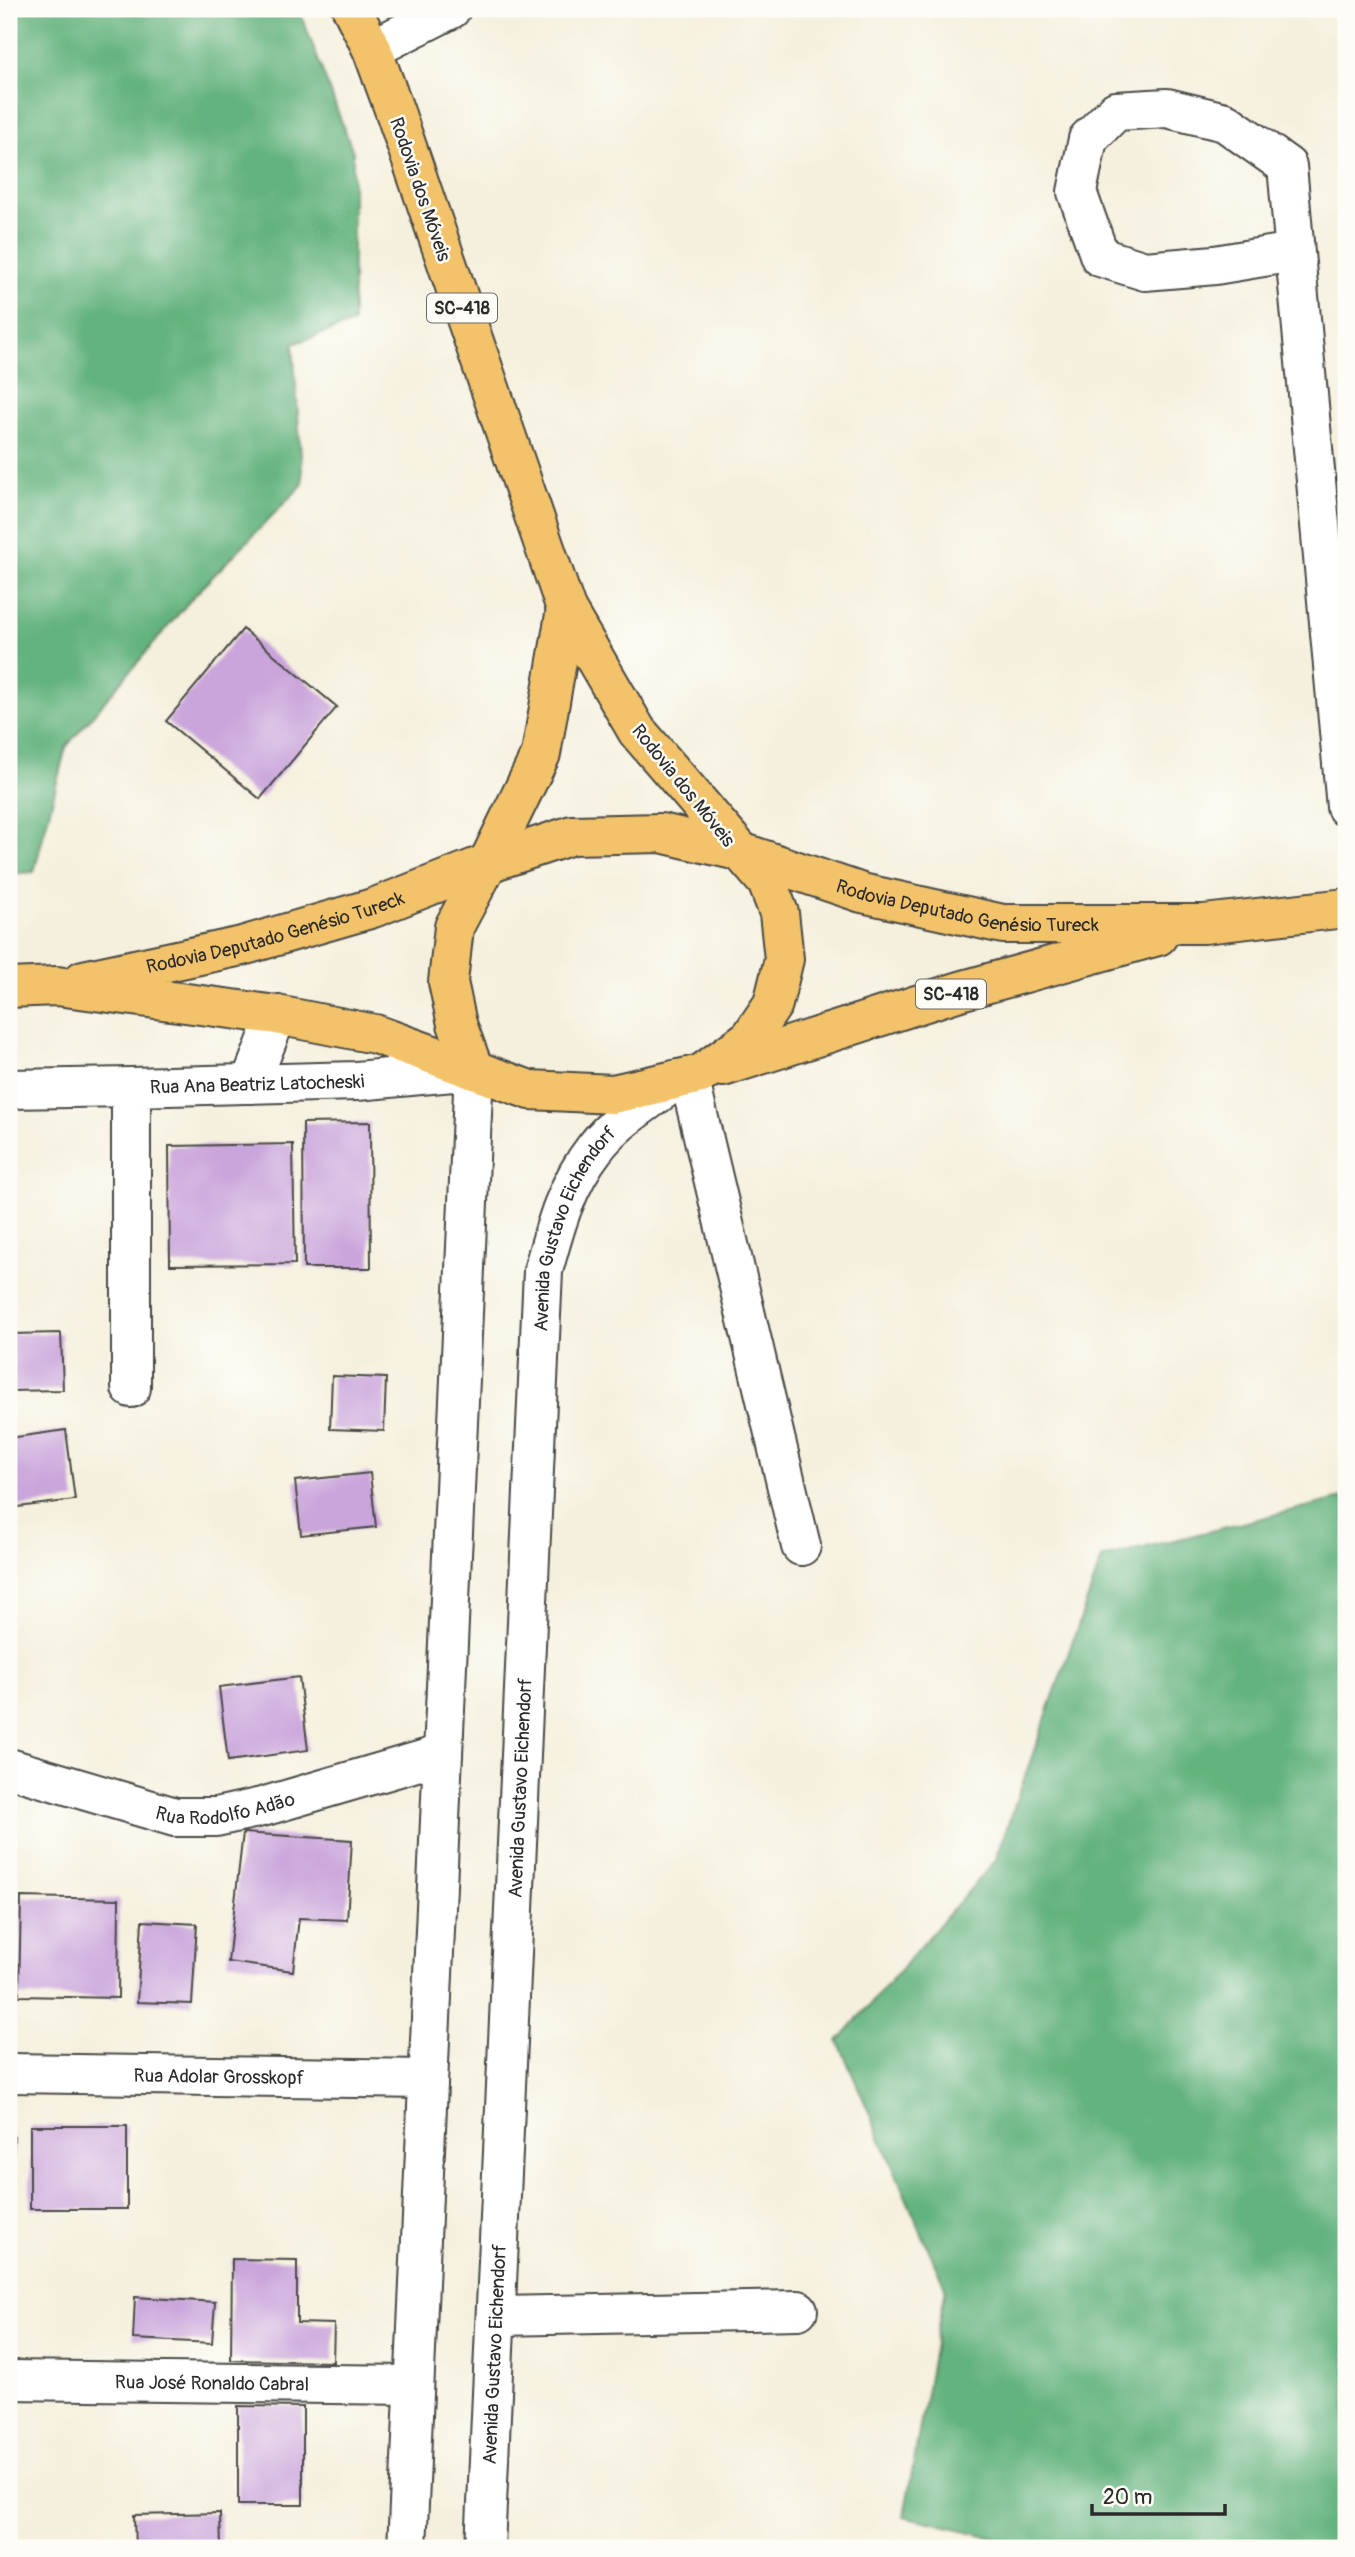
<svg xmlns="http://www.w3.org/2000/svg" width="1355" height="2557" font-family="Pangolin,sans-serif">
	<style>
		.forest { fill: #64b37e; stroke: #486f54; stroke-width: 2 }
		.building { fill: #caa5db }
		.lines { fill: none; stroke-linecap: round; stroke-linejoin: round }
		.minor-casing { stroke: #494946; stroke-width: 42 }
		.major-casing { stroke: #494946; stroke-width: 42 }
		.minor { stroke: #fff; stroke-width: 38 }
		.major { stroke: #f2c36a; stroke-width: 38 }
		.labels { text-anchor: middle; stroke-width: 5; stroke-linejoin: round; paint-order: stroke }
		.shield { fill: #fdfcf7; stroke: #6a6a68; stroke-width: 2 }
		.shield-label { font-size: 18px; font-weight: bold; fill: #2b2b2b }
		.street-label { font-size: 19px; fill: #2b2b2b; stroke: #fdfcf7 }
	</style>
	<rect width="100%" height="100%" fill="#fdfcf7"/>
	<filter id="ink" filterUnits="userSpaceOnUse"><feTurbulence type="fractalNoise" baseFrequency=".0143" numOctaves="2"/><feDisplacementMap in="SourceGraphic" scale="14" xChannelSelector="R" yChannelSelector="G"/><feConvolveMatrix kernelMatrix="1 2 1 2 8 2 1 2 1" color-interpolation-filters="sRGB"/></filter>
	<filter id="wash" filterUnits="userSpaceOnUse"><feTurbulence type="fractalNoise" baseFrequency=".00686" numOctaves="4" result="noise"/><feDisplacementMap in="SourceGraphic" scale="28" xChannelSelector="R" yChannelSelector="G"/><feGaussianBlur stdDeviation="1.57" result="paint"/><feColorMatrix in="noise" values="0 0 0 0 0 0 0 0 0 0 0 0 0 0 0 0 0 1.4 0 .05"/><feComposite in="paint" operator="in"/></filter>
	<g filter="url(#wash)">
		<rect width="100%" height="100%" fill="#f5f0dd"/>
		<path class="forest" d="M9,9H299L353,152V323L293,344L303,484L192,598L66,747L34,872L9,874Z
			M1346,1497V2548H1038L904,2516L945,2287L838,2041L995,1861L1102,1558Z"/>
		<g id="blocks">
			<path class="building" d="M243,629L337,707L260,799L166,721Z
				M370,1122L371,1268H304L303,1123Z
				M293,1144L295,1264L170,1265L169,1146Z
				M61,1333L63,1390L9,1391V1334Z
				M332,1376L386,1378L384,1431L330,1429Z
				M66,1430L75,1500L9,1508V1438Z
				M370,1473L376,1527L301,1535L295,1481Z
				M299,1677L308,1750L228,1761L219,1687Z
				M243,1833L352,1840L347,1920L299,1918L293,1971L228,1962Z
				M21,1897L119,1899L118,1998L19,1996Z
				M142,1921L197,1924L192,2004L137,2002Z
				M30,2126H127V2209H30Z
				M9,2137H14L11,2215H9Z
				M232,2259L297,2260V2323L334,2324L333,2362L231,2360Z
				M135,2297L215,2302L212,2343L133,2339Z
				M238,2406L303,2407V2505H238Z
				M220,2513L221,2548H135L134,2515Z"/>
		</g>
	</g>
	<g filter="url(#ink)">
		<use href="#blocks" fill-opacity="0" stroke="#494946" stroke-width="2"/>
		<g class="lines">
			<g class="minor-casing">
				<g id="minor">
					<path d="M372,49L451,9"/>
					<path d="M1294,252L1215,265L1145,271L1100,257L1077,192L1088,139L1116,111L1167,108L1225,122L1287,166L1346,807"/>
					<path d="M689,1077L801,1546"/>
					<path d="M250,1084L277,1015"/>
					<path d="M9,1089L131,1087"/>
					<path id="s1" d="M131,1388V1087L357,1081L474,1070L407,2548"/>
					<path id="s2" d="M9,1768L175,1817H216L262,1807L443,1754"/>
					<path id="s3" d="M9,2073L428,2079"/>
					<path d="M496,2316L798,2310"/>
					<path id="s4" d="M9,2380L414,2385"/>
					<path id="s5" d="M485,2548L543,1271C555,1227 566,1185 595,1148C616,1120 650,1100 678,1079"/>
				</g>
			</g>
			<g class="major-casing">
				<g id="major">
					<path id="s6" d="M83,980L242,946L373,908L488,863L572,835L661,833L738,851L862,893L1003,924H1204L1346,908"/>
					<path d="M9,988L57,986L277,1015L375,1034L530,1090L613,1094L701,1074L750,1038L773,1004L784,959L779,913L767,882L637,731L566,609L395,112L372,49L352,9"/>
					<path d="M723,1067L960,991L1158,936"/>
					<path d="M474,1070L457,1024L448,982L454,927L488,863L541,754L566,609"/>
				</g>
			</g>
			<use href="#minor" class="minor"/>
			<use href="#major" class="major"/>
		</g>
	</g>
	<g class="labels">
		<g class="shield">
			<rect x="427" y="293.5" width="70" height="29" rx="5"/>
			<rect x="916" y="979.5" width="70" height="29" rx="5"/>
		</g>
		<g class="shield-label">
			<text x="462" y="314">SC-418</text>
			<text x="951" y="1000">SC-418</text>
		</g>
		<g class="street-label">
			<text transform="translate(421 189) rotate(71)" y="7">Rodovia dos Móveis</text>
			<text transform="translate(684 785) rotate(51)" y="7">Rodovia dos Móveis</text>
			<text dy="7" stroke="none"><textPath href="#s6" startOffset="917">Rodovia Deputado Genésio Tureck</textPath></text>
			<text dy="7" stroke="none"><textPath href="#s6" startOffset="198">Rodovia Deputado Genésio Tureck</textPath></text>
			<text dy="7" stroke="none"><textPath href="#s1" startOffset="427">Rua Ana Beatriz Latocheski</textPath></text>
			<text dy="7" stroke="none"><textPath href="#s5" startOffset="1328">Avenida Gustavo Eichendorf</textPath></text>
			<text dy="7" stroke="none"><textPath href="#s5" startOffset="761">Avenida Gustavo Eichendorf</textPath></text>
			<text dy="7" stroke="none"><textPath href="#s2" startOffset="224">Rua Rodolfo Adão</textPath></text>
			<text dy="7" stroke="none"><textPath href="#s3" startOffset="210">Rua Adolar Grosskopf</textPath></text>
			<text dy="7" stroke="none"><textPath href="#s5" startOffset="194">Avenida Gustavo Eichendorf</textPath></text>
			<text dy="7" stroke="none"><textPath href="#s4" startOffset="203">Rua José Ronaldo Cabral</textPath></text>
		</g>
	</g>
	<rect width="1355" height="2557" fill="none" stroke="#fdfcf7" stroke-width="35"/>
	<path d="M1092 2504v10h133v-10" fill="none" stroke="#2b2b2b" stroke-width="3.5"/>
	<text x="1103" y="2504" font-size="21" fill="#2b2b2b" stroke="#fdfcf7" stroke-width="5" paint-order="stroke">20 m</text>
</svg>
